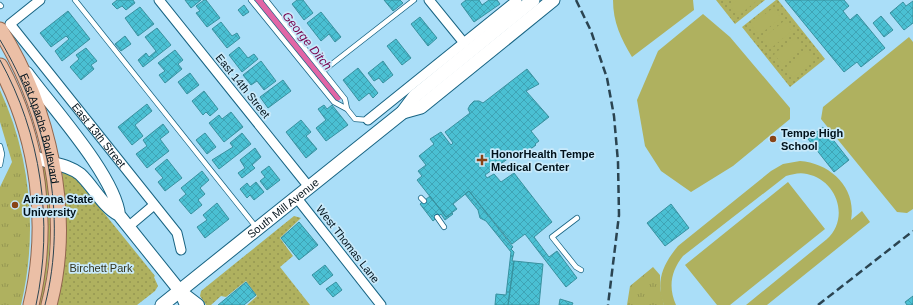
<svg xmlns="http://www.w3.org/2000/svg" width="913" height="305" font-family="Arial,sans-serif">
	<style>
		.grass { fill: url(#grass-tufts) }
		.park { fill: url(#park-dots) }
		.garden { fill: #afb15f }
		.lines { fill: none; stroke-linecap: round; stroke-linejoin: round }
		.canal { stroke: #e166a6; stroke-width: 8 }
		.building { fill: url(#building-cross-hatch); stroke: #38919f }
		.service-casing { stroke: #186483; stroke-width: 6 }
		.minor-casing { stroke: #186483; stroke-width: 11 }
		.tertiary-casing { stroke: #186483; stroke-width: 14 }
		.secondary-casing { stroke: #186483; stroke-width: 15 }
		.primary-casing { stroke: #90664e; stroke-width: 17 }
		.service { stroke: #fff; stroke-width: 4.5 }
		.minor { stroke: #fff; stroke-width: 9 }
		.tertiary { stroke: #fff; stroke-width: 12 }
		.secondary { stroke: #fff; stroke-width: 13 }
		.primary { stroke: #ebbfa6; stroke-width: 15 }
		.tram { stroke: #2b4451; stroke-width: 1 }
		.rail { stroke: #2b4451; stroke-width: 2.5; stroke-dasharray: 8 4; stroke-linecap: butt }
		.poi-dot { fill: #884417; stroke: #c7e9fa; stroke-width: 1.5 }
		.labels { text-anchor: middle; stroke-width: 3.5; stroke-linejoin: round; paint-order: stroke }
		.street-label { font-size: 11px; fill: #01111a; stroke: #c7e9fa }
		.poi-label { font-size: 11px; font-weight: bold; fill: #01111a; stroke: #c7e9fa; text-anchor: start }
		.park-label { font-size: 11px; fill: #34351c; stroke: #c7e9fa }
		.water-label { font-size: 12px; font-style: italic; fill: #78004d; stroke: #c7e9fa }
	</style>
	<defs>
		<pattern id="grass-tufts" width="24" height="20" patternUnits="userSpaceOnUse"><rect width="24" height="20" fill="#afb15f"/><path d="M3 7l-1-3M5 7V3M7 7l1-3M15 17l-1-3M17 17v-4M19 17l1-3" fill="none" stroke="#959752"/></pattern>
		<pattern id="park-dots" width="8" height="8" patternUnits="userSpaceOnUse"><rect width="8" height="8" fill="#afb15f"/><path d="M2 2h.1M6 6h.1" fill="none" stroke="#959752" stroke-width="1.8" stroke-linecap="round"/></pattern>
		<pattern id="building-cross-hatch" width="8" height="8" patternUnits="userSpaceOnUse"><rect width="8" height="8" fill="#4ac0d3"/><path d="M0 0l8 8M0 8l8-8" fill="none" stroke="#3fa4b5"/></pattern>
	</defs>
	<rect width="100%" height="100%" fill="#aadef8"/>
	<path class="grass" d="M0,90C31,157 38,233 21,305H0V187L12,162L0,122Z
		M42,166C60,176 47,284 42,305H38C41,288 44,270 46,253C49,224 45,195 42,166Z
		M653,267L660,275V288L664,305H627L630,286Z"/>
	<path class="park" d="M716,0H765L735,24Z
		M776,0H778L825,59L790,87L742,27Z
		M62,170L74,176L79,182L155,276L154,277L158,286L155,291L137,305H57L65,245V212Z
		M294,216L301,218L280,238L293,256L280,267L310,305H247L257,296L246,281L226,297L221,296L211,305H206L200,296L201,291Z"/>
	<path class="garden" d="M613,0H693L694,10L632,57C621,39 613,22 613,0Z
		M737,0H758L738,16L730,6Z
		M773,8L781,18L759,35L751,25Z
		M703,14L730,37L790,108V119L733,166L691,192L661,171L645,146L637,100L658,51Z
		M784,21L792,31L770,49L762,39Z
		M796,37L804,47L782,64L774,54Z
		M909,37L913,42V209L907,213L897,212L821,119L823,107Z
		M807,50L815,60L793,78L785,68Z
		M800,161C830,163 857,188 851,220L862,211L870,222L767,305H746L827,239C850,218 837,180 807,174C800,172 793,174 786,176L683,256C671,271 668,287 676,305H664C655,282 663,264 678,246L771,171L783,164Z
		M788,182L825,229L730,305H717L685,265Z"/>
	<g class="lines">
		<path class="canal" d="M258,0L337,97"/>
	</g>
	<path class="building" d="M117,0H133L135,3L126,10L122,6L117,9L112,4Z
		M185,0H201L191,8Z
		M204,0H206L220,18L207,27L196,13L200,11L196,6Z
		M297,0H303L313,13L304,20L292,4Z
		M384,0H400L403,3L393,11Z
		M466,0H479L482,5L489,0H497L500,4L474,22L461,4Z
		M785,0H844L849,6L843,11L850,20L857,14L885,48L861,67L857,62L844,72Z
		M913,1V23L904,30L890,13L903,2L906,6Z
		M244,5L249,12L243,16L238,10Z
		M140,7L154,24L138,36L125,18Z
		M68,11L90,39L62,61L55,51L69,39L66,36L51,47L40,33Z
		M321,12L341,37L335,42L329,34L321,41L307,23Z
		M881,16L893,30L884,37L873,23Z
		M420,17L437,38L428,46L411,24Z
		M221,22L232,36L237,33L240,38L227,48L212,29Z
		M157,28L171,45L143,67L138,60L146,53L149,57L156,51L145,37Z
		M125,36L131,44L121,51L115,44Z
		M396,39L411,58L402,65L387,46Z
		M239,47L248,58L254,54L258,59L242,72L229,55Z
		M86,48L97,61L91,65L94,69L81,80L70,67L79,59L76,55Z
		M175,50L183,60L178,64L182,69L165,83L159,75L165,71L158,63Z
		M261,61L276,81L264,90L257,81L251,85L243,75Z
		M383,61L393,75L383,83L379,78L374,81L368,73Z
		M358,68L378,93L373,98L369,93L359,101L343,80Z
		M527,69L539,84L526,91L549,117L531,131L539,141L535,144L536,145L520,157L516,153L485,175L487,178L494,174L501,182L514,173L552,222L534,237L549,257L557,251L577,278L566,287L525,234L512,244L469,191L453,204L457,209L446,217L417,180L422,176L418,171L426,165L419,156L434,144L430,139L441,132L451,145L453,143L445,132L470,113L468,109L470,105L474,101H479L483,103Z
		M190,73L199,85L187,94L178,82Z
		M283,80L291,91L268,108L260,97Z
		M204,91L218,109L210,116L206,112L203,115L192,101Z
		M147,104L152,111L135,125L143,136L132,145L118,127Z
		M324,105L327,109L332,105L348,125L326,141L316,128L326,120L318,109Z
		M231,112L243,127L224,142L209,123L219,115L222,119Z
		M301,120L311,132L306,136L317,149L306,158L286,132Z
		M163,124L169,132L160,139L169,151L147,168L136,154L147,146L143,140Z
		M823,127L849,160L834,172L808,139Z
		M205,133L216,147L207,154L196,140Z
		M242,133L251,144L219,169L212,160L233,147L230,143Z
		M255,148L261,157L252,165L255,168L242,178L238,173L245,168L240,160Z
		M167,159L182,178L165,191L158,182L163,178L155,169Z
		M269,166L280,180L267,190L260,181L265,177L261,172Z
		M202,171L209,180L200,188L205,194L198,200L202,205L191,214L179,200L186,194L181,188Z
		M256,182L264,192L254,200L250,195L247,198L240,189L247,183L250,187Z
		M469,191L513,247L511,249L514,252L512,261H514L508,305H495L496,294L506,295L511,252L486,221L480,218L478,210L465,194Z
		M430,196L446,217L452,213L453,214L445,220L441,214L433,221L420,204Z
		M217,203L229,219L205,238L197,227L207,220L203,215Z
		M671,204L689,228L665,246L647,223Z
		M299,222L318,245L299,260L281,238Z
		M514,261L543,264L539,305H508Z
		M325,265L333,275L320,285L312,275Z
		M246,282L256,295L244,305H218Z
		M336,282L342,290L333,297L326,289Z
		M913,296V305H907L905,302Z
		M560,299L573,303L572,305H559Z"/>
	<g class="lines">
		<g class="service-casing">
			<path id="service" d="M75,0L256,227
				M251,0L334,102L347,109L355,119L368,120
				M266,0L345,99L347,109
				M0,5L1,6
				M323,71L414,0
				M0,146L2,154L0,165
				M421,198L424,201
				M437,217L444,227
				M577,218L552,237L576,267L581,270"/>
		</g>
		<g class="minor-casing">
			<g id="minor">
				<path id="s1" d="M40,0L10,24L177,233L181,250"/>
				<path d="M159,0L309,187"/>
				<path d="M429,0L464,43"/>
				<path d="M368,120L517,0"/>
				<path d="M296,197L381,305"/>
				<path d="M128,227L154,205"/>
			</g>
		</g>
		<g class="tertiary-casing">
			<path id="tertiary" d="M27,73C51,106 115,176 119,215
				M33,156C48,164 66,163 80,174C94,187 102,206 119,215L180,291L186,305
				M181,292L198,305"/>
		</g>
		<g class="secondary-casing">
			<g id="secondary">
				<path d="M403,112L421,107L553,0"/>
				<path id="s2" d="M162,305L403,112L415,96L533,0"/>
			</g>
		</g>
		<g class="primary-casing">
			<g id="primary">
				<path id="s3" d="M0,30C49,109 73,214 49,305"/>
				<path d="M0,66C39,139 50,225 31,305"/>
			</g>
		</g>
		<use href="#service" class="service"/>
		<use href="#minor" class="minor"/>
		<use href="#tertiary" class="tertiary"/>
		<use href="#secondary" class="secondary"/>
		<use href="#primary" class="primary"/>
		<path class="tram" d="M0,40C47,118 68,215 45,305
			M0,60C41,134 54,222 36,305"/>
		<path class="rail" d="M576,0L591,31L607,78L614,116L618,162L619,215L608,305
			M818,305L913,231"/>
	</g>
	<g class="poi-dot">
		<circle cx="773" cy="139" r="4"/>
		<path d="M480 154h4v4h4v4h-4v4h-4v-4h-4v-4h4z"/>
		<circle cx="15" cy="205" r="4"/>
	</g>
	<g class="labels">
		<g class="street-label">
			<text transform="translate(243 86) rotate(51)" y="4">East 14th Street</text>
			<text dy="4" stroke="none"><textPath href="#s3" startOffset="107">East Apache Boulevard</textPath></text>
			<text dy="4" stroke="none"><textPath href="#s1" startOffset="181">East 13th Street</textPath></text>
			<text dy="4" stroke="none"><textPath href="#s2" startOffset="155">South Mill Avenue</textPath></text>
			<text transform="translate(348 244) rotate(52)" y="4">West Thomas Lane</text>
		</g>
		<g class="poi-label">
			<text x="781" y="137">Tempe High<tspan x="781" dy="13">School</tspan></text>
			<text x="491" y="158">HonorHealth Tempe<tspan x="491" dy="13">Medical Center</tspan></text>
			<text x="23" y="203">Arizona State<tspan x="23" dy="13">University</tspan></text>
		</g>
		<g class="park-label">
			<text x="101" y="272">Birchett Park</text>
		</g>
		<g class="water-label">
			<text transform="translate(307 41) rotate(51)" y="4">George Ditch</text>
		</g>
	</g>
</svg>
